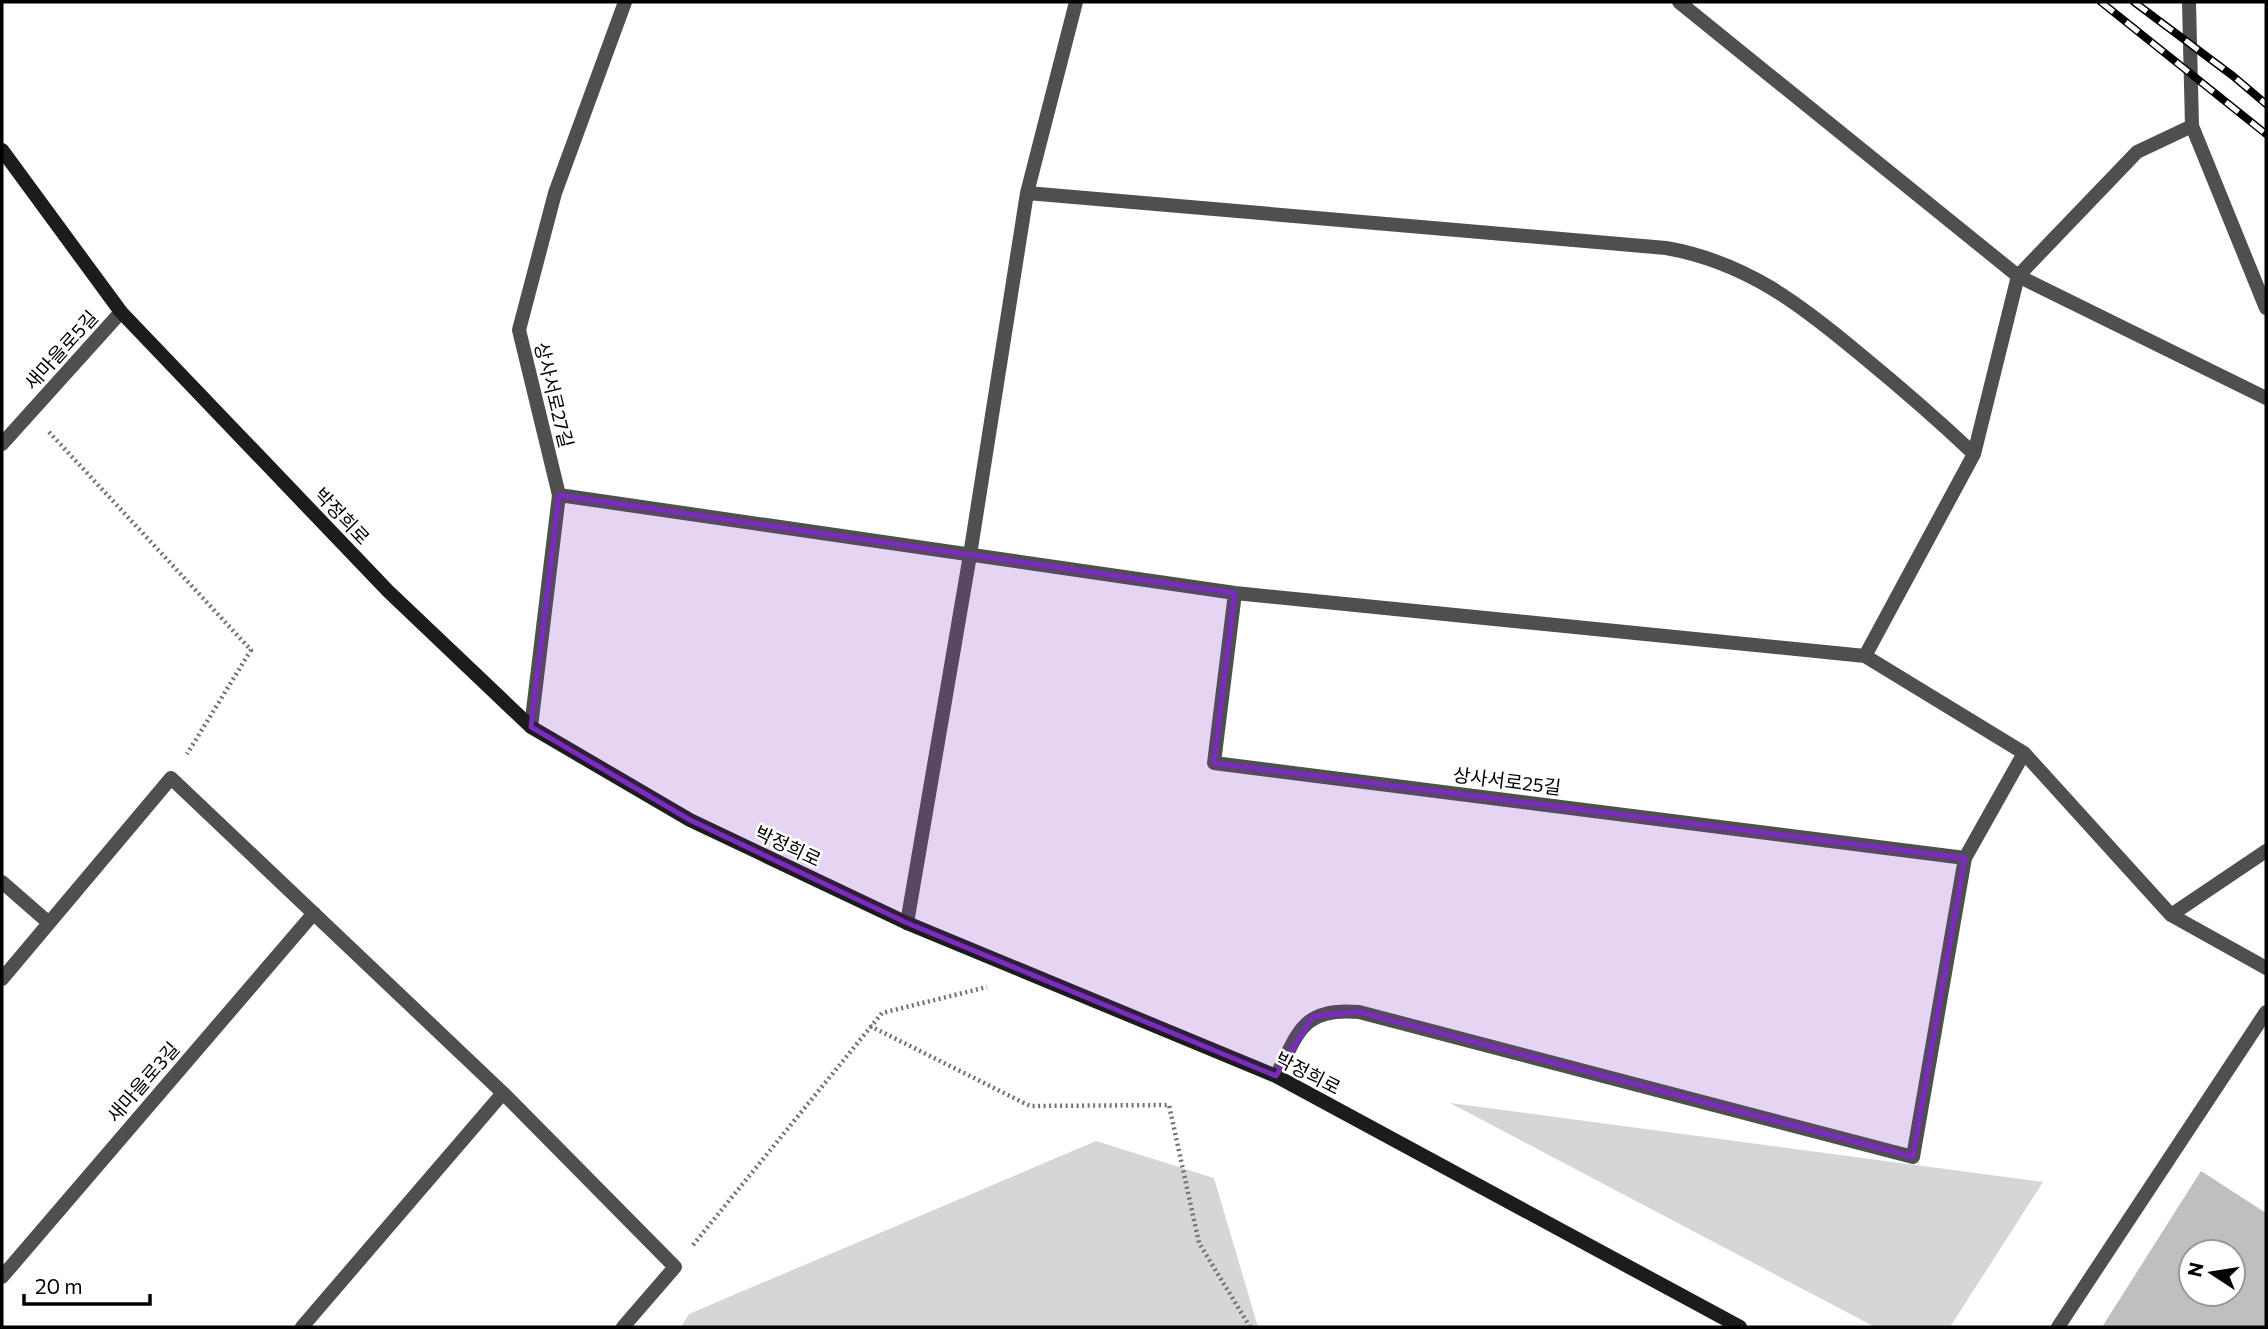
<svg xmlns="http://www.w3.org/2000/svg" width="2268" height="1329" font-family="Commissioner,'Noto Sans KR',sans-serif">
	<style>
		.green { fill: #d6d6d6 }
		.building { fill: #bfbfbf; fill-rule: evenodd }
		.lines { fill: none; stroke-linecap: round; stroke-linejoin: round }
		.path { stroke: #717171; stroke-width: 4.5; stroke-dasharray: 2 3.5; stroke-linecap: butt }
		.lane { stroke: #4f4f4f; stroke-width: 14 }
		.street { stroke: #4f4f4f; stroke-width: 14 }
		.secondary { stroke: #1c1c1c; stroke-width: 14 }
		.rail-casing { stroke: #000; stroke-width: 8 }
		.rail { stroke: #fff; stroke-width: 5; stroke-dasharray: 16; stroke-linecap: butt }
		.marked { fill: #7b2cbf; fill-opacity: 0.2; stroke: #7b2cbf; stroke-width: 5; stroke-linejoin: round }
		.labels { text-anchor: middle; stroke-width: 5; stroke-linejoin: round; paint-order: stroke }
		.street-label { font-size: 19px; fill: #000; stroke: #fff }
	</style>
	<rect width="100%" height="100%" fill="#fff"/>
	<path class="green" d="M1450,1103L2043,1182L1950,1327H1875Z
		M1096,1141L1214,1178L1258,1327H681L689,1314Z"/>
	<path class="building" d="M2201,1171L2266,1213V1327H2102ZM2191,1252H2233V1294H2191Z"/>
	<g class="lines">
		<path class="path" d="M49,432L251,650L187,754
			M870,1026L1030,1106L1169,1105L1199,1243L1250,1327
			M693,1245L882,1013L987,987"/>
		<path class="lane" d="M907,923L970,555"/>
		<path class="street" d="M1679,2L2018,276L2266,398
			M2189,2L2192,126L2266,308
			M1027,193L1666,248C1746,262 1800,304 1861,355C1900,387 1937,419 1974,454L1865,656
			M2,444L121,312
			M1974,454L2018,276L2137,152L2192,126
			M559,495L1235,593L1865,656L2024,753L2171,915
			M970,555L1027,193L1076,2
			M1235,593L1214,763L1965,858L2024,753
			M531,727L559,495L519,330L555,193L625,2
			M2266,851L2171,915L2266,968
			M2,882L49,923
			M2,979L171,778L503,1093L675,1267L623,1327
			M1276,1076C1299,1032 1302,1007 1359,1012L1913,1157L1965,858
			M2,1277L314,913
			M302,1327L503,1093
			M2058,1327L2266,1012"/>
		<path class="secondary" d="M2,150L121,312L388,591L531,727L690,820L907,923L1276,1076L1740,1327"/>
		<g class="rail-casing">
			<path id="rail" d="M2101,2L2266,134
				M2134,2L2233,76L2266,104"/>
		</g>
		<use href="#rail" class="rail"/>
	</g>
	<path class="marked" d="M559,495L1235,593L1214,763L1965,858L1913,1157L1359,1012L1313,1017L1276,1076L907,923L690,820L531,727Z"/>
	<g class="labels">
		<g class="street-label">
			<text transform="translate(61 350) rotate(-48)" y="7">새마을로5길</text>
			<text transform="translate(554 395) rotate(76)" y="7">상사서로27길</text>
			<text transform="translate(342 516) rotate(46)" y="7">박정희로</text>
			<text transform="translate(1507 781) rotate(7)" y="7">상사서로25길</text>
			<text transform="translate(788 846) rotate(25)" y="7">박정희로</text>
			<text transform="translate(1308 1073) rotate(27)" y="7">박정희로</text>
			<text transform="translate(143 1082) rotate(-49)" y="7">새마을로3길</text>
		</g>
	</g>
	<rect width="2268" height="1329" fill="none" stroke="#000000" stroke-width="7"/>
	<g transform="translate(2212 1273) rotate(282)"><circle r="33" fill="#ffffff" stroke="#999999" stroke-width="2"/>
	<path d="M0-5L12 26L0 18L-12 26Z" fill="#000000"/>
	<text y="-10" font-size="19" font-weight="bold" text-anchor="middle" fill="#000000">N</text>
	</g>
	<path d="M24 1294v10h126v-10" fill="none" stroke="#000000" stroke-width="3.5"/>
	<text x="35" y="1294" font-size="21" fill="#000000" stroke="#ffffff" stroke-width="5" paint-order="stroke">20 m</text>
</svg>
